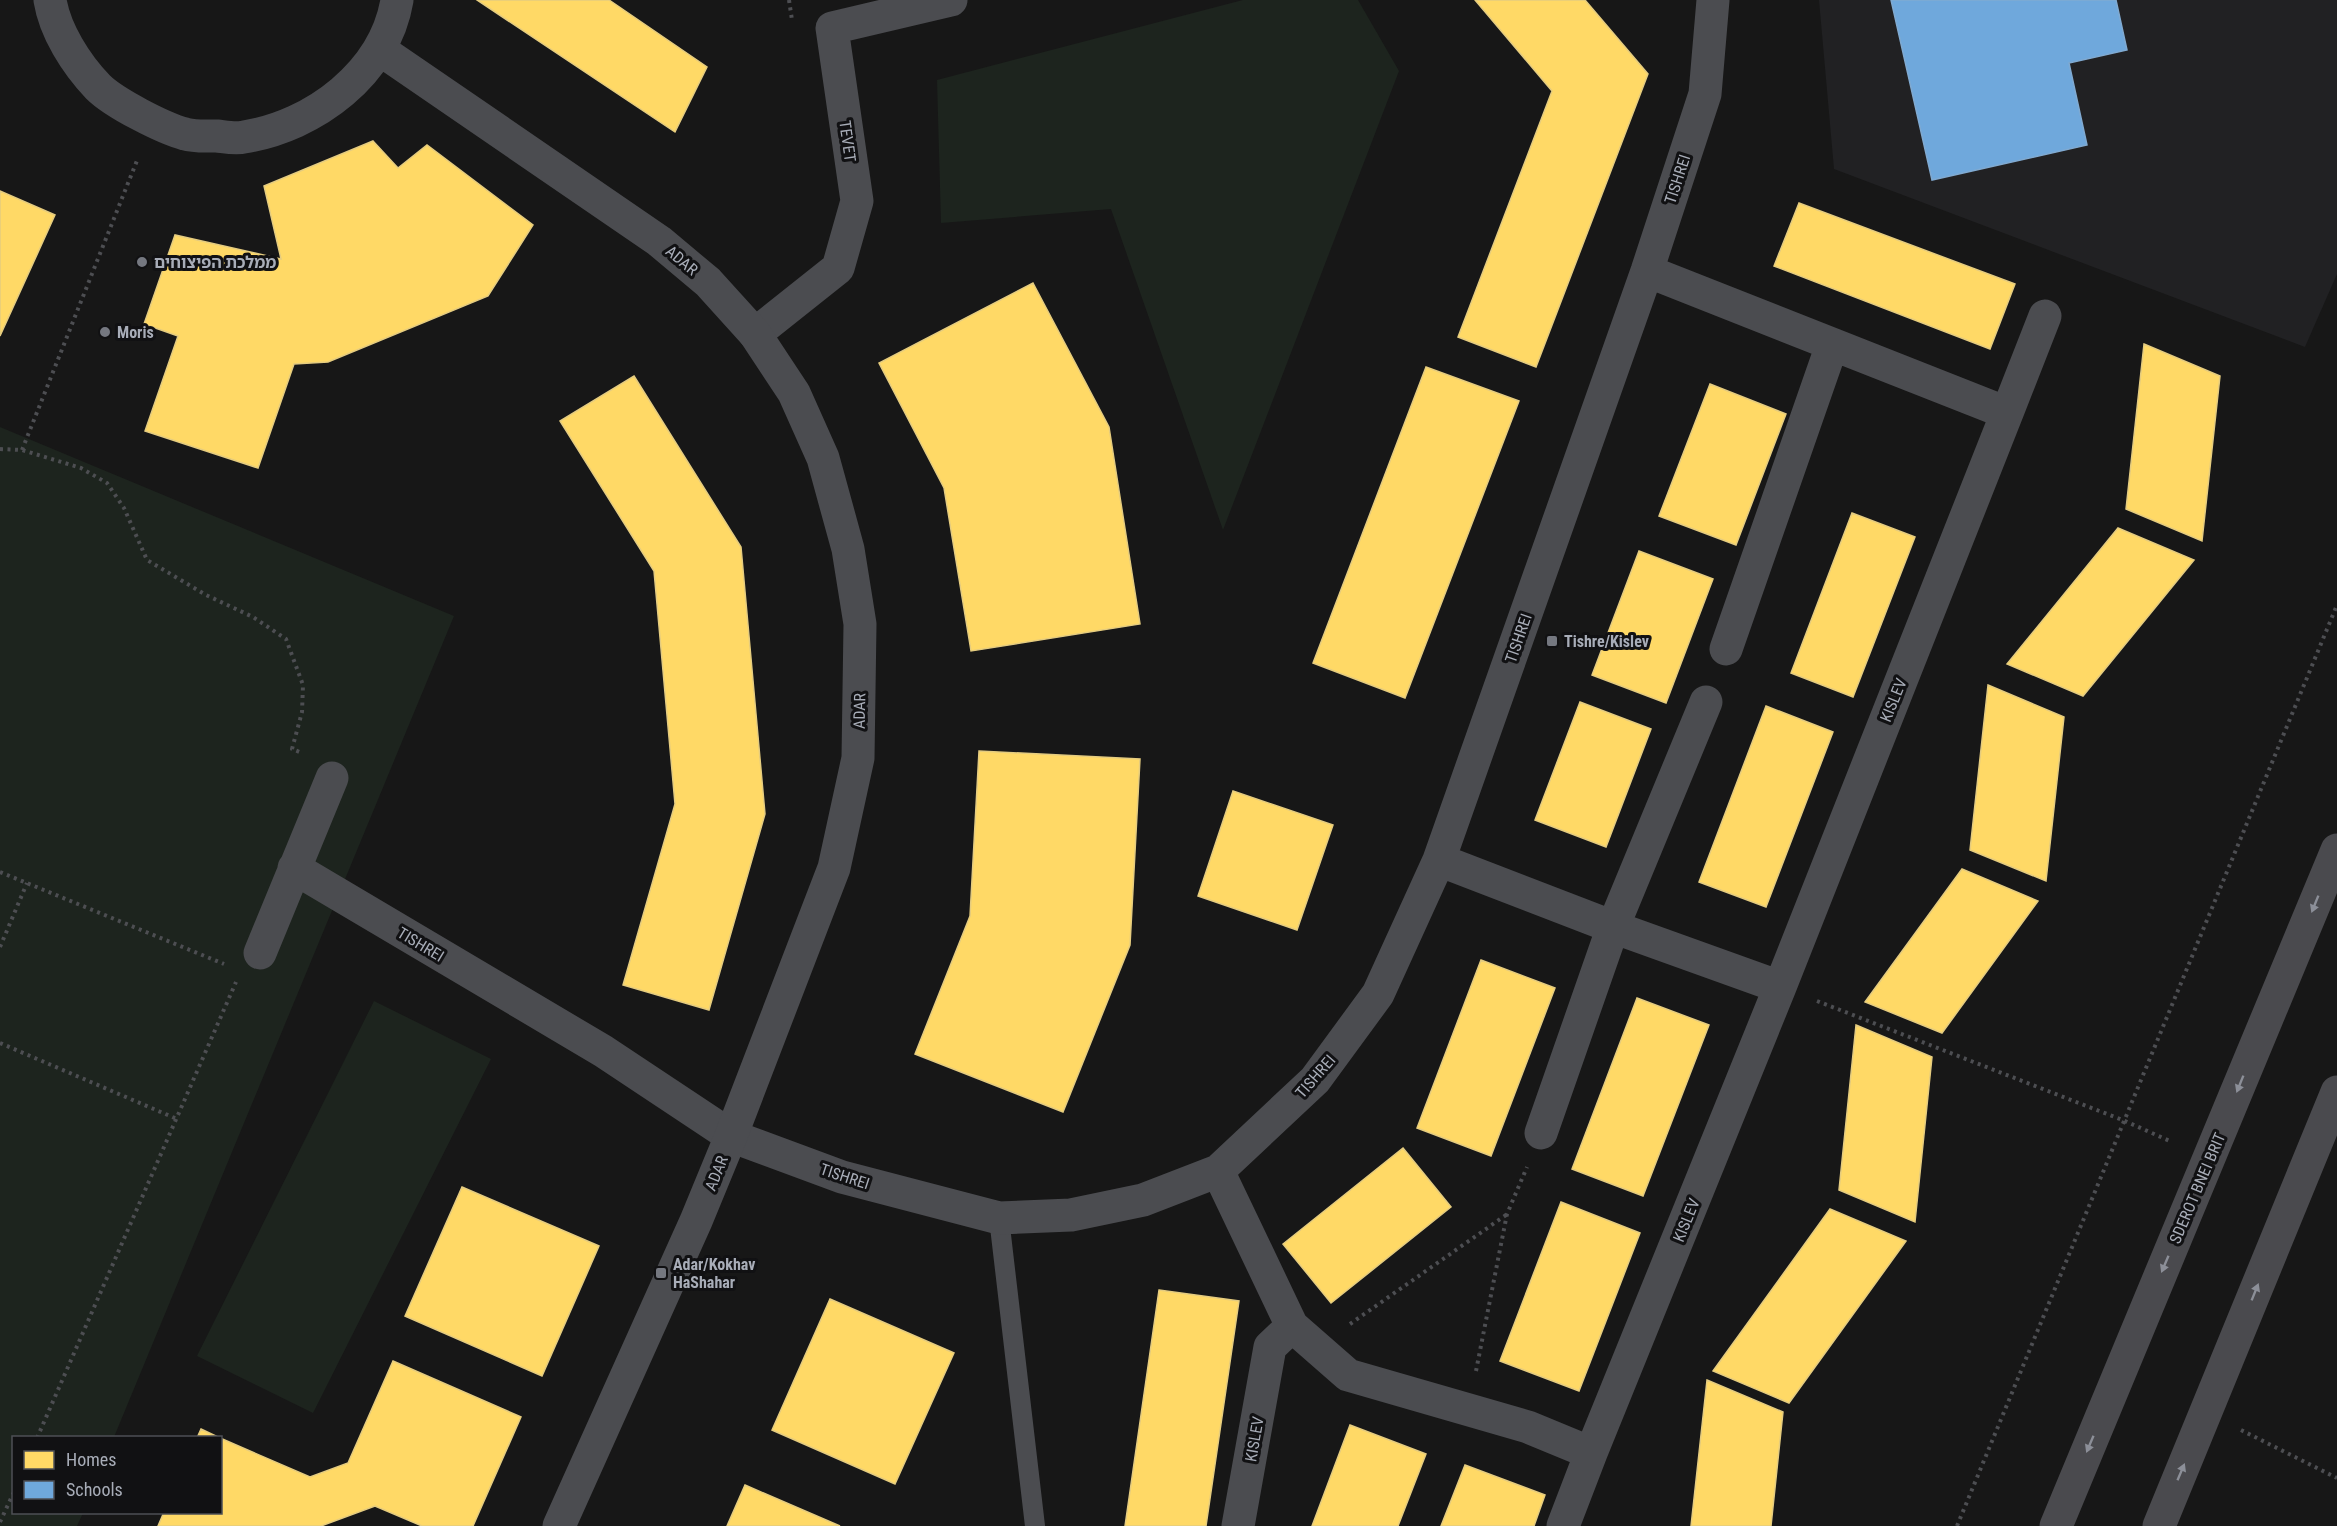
<svg xmlns="http://www.w3.org/2000/svg" width="2337" height="1526" font-family="'Roboto Condensed','Noto Sans Hebrew',sans-serif">
	<style>
		.built { fill: #212123 }
		.green { fill: #1d241e }
		.homes { fill: #ffd966; stroke: #e5cc7f; stroke-width: 1.5 }
		.schools { fill: #6fa8dc; stroke: #80aad1; stroke-width: 1.5 }
		.lines { fill: none; stroke-linecap: round; stroke-linejoin: round }
		.path { stroke: #4d4e52; stroke-width: 4; stroke-dasharray: 3 4.5; stroke-linecap: butt }
		.service { stroke: #4b4c50; stroke-width: 20 }
		.minor { stroke: #4b4c50; stroke-width: 33 }
		.tertiary { stroke: #4b4c50; stroke-width: 33 }
		.secondary { stroke: #4a4a4e; stroke-width: 33 }
		.oneway { fill: #8c8f98 }
		.poi-dot { fill: #757880; stroke: #111113; stroke-width: 2 }
		.labels { text-anchor: middle; stroke-width: 6; stroke-linejoin: round; paint-order: stroke }
		.street-label { font-size: 16px; fill: #a8adb8; stroke: #111113 }
		.poi-label { font-size: 16px; font-weight: bold; fill: #a8adb8; stroke: #111113; text-anchor: start }
	</style>
	<rect width="100%" height="100%" fill="#171717"/>
	<path class="built" d="M1819,0H2337V274L2305,347L1834,169Z"/>
	<path class="green" d="M1243,0H1358L1399,71L1223,530L1111,209L941,223L937,80Z
		M0,427L454,616L114,1437L14,1438V1512L83,1513L77,1526H0Z
		M374,1001L491,1059L313,1413L197,1356Z"/>
	<path class="homes" d="M477,0H609L707,67L675,132Z
		M1475,0H1585L1648,74L1536,367L1458,337L1552,91Z
		M373,141L398,168L427,145L533,225L488,296L328,362L294,364L258,468L145,431L178,336L144,324L175,235L281,259L264,186Z
		M0,191L55,215L0,336Z
		M1799,203L2015,284L1990,349L1774,266Z
		M1033,283L1109,427L1140,624L971,651L944,488L879,363Z
		M2144,344L2220,376L2202,541L2126,509Z
		M1426,367L1519,401L1405,698L1313,663Z
		M634,376L741,547L765,814L709,1010L623,985L675,804L654,571L560,421Z
		M1710,384L1786,414L1736,545L1659,516Z
		M1852,513L1915,537L1853,697L1791,673Z
		M2118,528L2194,560L2083,696L2007,664Z
		M1639,551L1713,579L1666,703L1592,675Z
		M1988,685L2064,717L2046,881L1970,850Z
		M1580,702L1651,729L1606,847L1535,820Z
		M1766,706L1833,732L1766,907L1699,882Z
		M979,751L1140,759L1130,945L1063,1112L915,1054L970,916Z
		M1233,791L1333,825L1297,930L1198,896Z
		M1962,869L2038,901L1942,1033L1865,1002Z
		M1481,960L1555,988L1491,1156L1417,1128Z
		M1637,998L1709,1025L1643,1196L1572,1169Z
		M1856,1025L1932,1057L1915,1222L1839,1190Z
		M1403,1148L1451,1207L1331,1303L1283,1244Z
		M462,1187L599,1246L542,1376L405,1316Z
		M1561,1202L1640,1233L1579,1391L1500,1361Z
		M1830,1209L1906,1241L1789,1403L1713,1371Z
		M1159,1290L1239,1301L1206,1526H1125Z
		M830,1299L954,1353L895,1484L772,1430Z
		M393,1361L521,1417L473,1526H422L375,1506L321,1526H158L164,1512H220V1438L310,1477L348,1463Z
		M1707,1380L1783,1412L1771,1526H1691Z
		M1350,1425L1426,1454L1398,1526H1312Z
		M201,1429L220,1438H197Z
		M1465,1465L1545,1495L1534,1526H1441Z
		M745,1485L840,1526H727Z"/>
	<path class="schools" d="M1891,0H2116L2127,50L2069,63L2087,145L1932,180Z"/>
	<g class="lines">
		<path class="path" d="M789,0L792,20
			M0,449L22,450L81,468L107,483L124,508L147,560L206,595L253,617L286,639L303,685L302,712L292,749L302,753
			M22,450L138,158
			M0,872L224,964
			M0,947L27,883
			M1817,1001L2125,1121L2172,1142
			M0,1043L177,1119
			M1350,1324L1506,1215
			M1476,1371L1507,1214L1527,1167
			M2241,1430L2337,1478
			M37,1438L236,982
			M0,1522L14,1492
			M1957,1526L2337,605"/>
		<path class="service" d="M999,1218L1035,1526"/>
		<path class="minor" d="M755,334L838,268L857,201L832,28L951,0
			M2007,413L2045,316
			M1726,649L1832,345
			M1439,860L1613,927L1780,987
			M294,868L603,1051L731,1136L842,1177L999,1218L1071,1215L1143,1200L1218,1171L1315,1080L1378,994L1439,860L1647,271L1705,94L1713,0
			M260,953L332,778
			M1541,1133L1613,927L1706,702
			M1218,1171L1292,1326L1348,1375L1528,1427L1591,1453L1780,987L2007,413L1647,271
			M1238,1526L1270,1347L1292,1326
			M1563,1526L1591,1453"/>
		<path class="tertiary" d="M50,0C55,31 76,64 98,87C114,103 163,128 185,134C195,137 207,136 217,136C226,137 236,139 244,137C314,126 385,73 397,0
			M379,49L659,241L708,282L755,334L794,393L823,458L848,549L860,624L858,758L834,868L731,1136L696,1221L559,1526"/>
		<path class="secondary" d="M2056,1526L2337,850
			M2159,1526L2337,1092"/>
	</g>
	<defs><path id="oneway-solid" d="M-6-.8H1V-3.2L6.5 0L1 3.2V.8H-6Z" transform="scale(1.5)"/></defs>
	<g class="oneway">
		<use href="#oneway-solid" transform="translate(2315 904) rotate(112)"/>
		<use href="#oneway-solid" transform="translate(2240 1084) rotate(112)"/>
		<use href="#oneway-solid" transform="translate(2165 1264) rotate(113)"/>
		<use href="#oneway-solid" transform="translate(2255 1292) rotate(-68)"/>
		<use href="#oneway-solid" transform="translate(2090 1444) rotate(113)"/>
		<use href="#oneway-solid" transform="translate(2181 1472) rotate(-67)"/>
	</g>
	<g class="poi-dot">
		<circle cx="142" cy="262" r="6"/>
		<circle cx="105" cy="332" r="6"/>
		<rect x="1546" y="635" width="12" height="12" rx="3"/>
		<rect x="655" y="1267" width="12" height="12" rx="3"/>
	</g>
	<g class="labels">
		<g class="street-label">
			<text transform="translate(848 141) rotate(82)" y="6">TEVET</text>
			<text transform="translate(1677 179) rotate(-72)" y="6">TISHREI</text>
			<text transform="translate(682 260) rotate(40)" y="6">ADAR</text>
			<text transform="translate(1518 638) rotate(-71)" y="6">TISHREI</text>
			<text transform="translate(1893 700) rotate(-68)" y="6">KISLEV</text>
			<text transform="translate(859 711) rotate(-89)" y="6">ADAR</text>
			<text transform="translate(421 944) rotate(31)" y="6">TISHREI</text>
			<text transform="translate(1315 1076) rotate(-49)" y="6">TISHREI</text>
			<text transform="translate(716 1173) rotate(-68)" y="6">ADAR</text>
			<text transform="translate(845 1176) rotate(18)" y="6">TISHREI</text>
			<text transform="translate(2197 1188) rotate(-67)" y="6">SDEROT BNEI BRIT</text>
			<text transform="translate(1686 1220) rotate(-68)" y="6">KISLEV</text>
			<text transform="translate(1254 1439) rotate(-80)" y="6">KISLEV</text>
		</g>
		<g class="poi-label">
			<text x="154" y="268">ממלכת הפיצוחים</text>
			<text x="117" y="338">Moris</text>
			<text x="1564" y="647">Tishre/Kislev</text>
			<text x="673" y="1270">Adar/Kokhav<tspan x="673" dy="18">HaShahar</tspan></text>
		</g>
	</g>
	<rect x="12" y="1436" width="210" height="78" fill="#111113" stroke="#4d4f55" stroke-width="1.5"/>
	<rect x="24" y="1451" width="30" height="18" fill="#ffd966" stroke="#4d4f55" stroke-width="1.5"/>
	<text x="66" y="1466" font-size="18" fill="#a8adb8">Homes</text>
	<rect x="24" y="1481" width="30" height="18" fill="#6fa8dc" stroke="#4d4f55" stroke-width="1.5"/>
	<text x="66" y="1496" font-size="18" fill="#a8adb8">Schools</text>
</svg>
